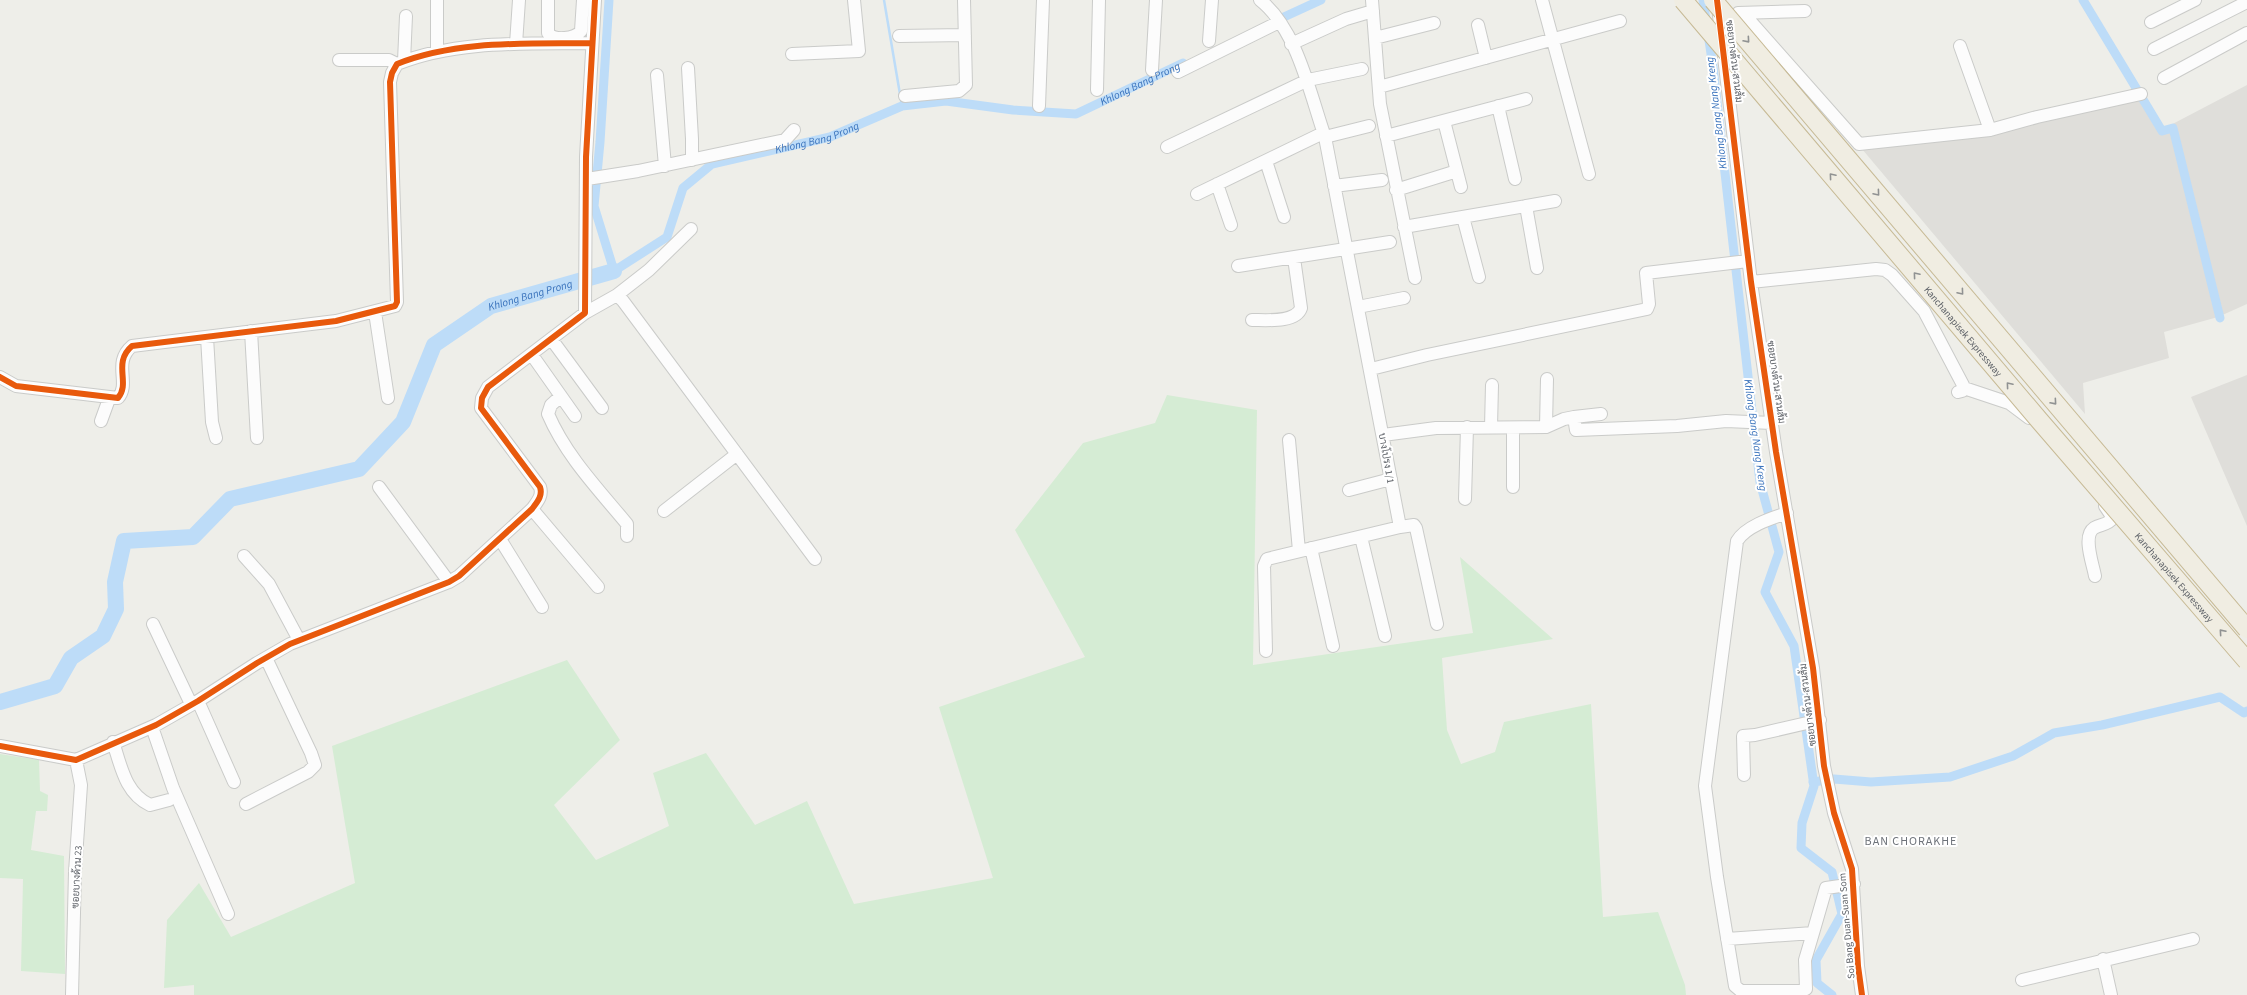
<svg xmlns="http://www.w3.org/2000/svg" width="2247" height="995" font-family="'Source Sans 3',Sarabun,sans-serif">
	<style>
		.industrial { fill: #dfdeda }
		.green { fill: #d5ecd4 }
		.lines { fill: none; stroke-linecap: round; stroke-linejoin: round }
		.stream { stroke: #bddcf8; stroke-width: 2.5 }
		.canal { stroke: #bddcf8; stroke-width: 9 }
		.river { stroke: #bddcf8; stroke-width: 16 }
		.minor-casing { stroke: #cacbc9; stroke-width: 14 }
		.minor { stroke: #fcfcfc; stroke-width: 12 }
		.highway-bridge-casing { stroke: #c7ba95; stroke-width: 20; stroke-linecap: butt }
		.highway-bridge { stroke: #f0ede2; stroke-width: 18 }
		.cycleway-casing { stroke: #fff; stroke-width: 8 }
		.cycleway { stroke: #e8590c; stroke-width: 6 }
		.oneway { stroke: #909292 }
		.labels { text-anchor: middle; stroke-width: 4; stroke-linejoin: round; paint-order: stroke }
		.street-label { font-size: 10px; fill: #5d6167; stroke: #fff }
		.water-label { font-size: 11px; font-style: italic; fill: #3a73bc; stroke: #fff }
		.quarter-label { font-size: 12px; letter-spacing: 1px; fill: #6e737a; stroke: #fff }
	</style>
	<rect width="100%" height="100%" fill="#eeeee9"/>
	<path class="industrial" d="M2247,85V304L2218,317L2164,332L2169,358L2083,383L2085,414L1862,149L2143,100L2163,129Z
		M2247,375V526L2191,397Z"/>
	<path class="green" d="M1167,395L1257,410L1253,665L1473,633L1460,557L1553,639L1442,658L1447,730L1461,764L1495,752L1504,722L1591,704L1603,917L1658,912L1685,985L1686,995H194V985L164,988L167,920L199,883L231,937L355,883L332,746L567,660L620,740L554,805L596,860L669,826L653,773L706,753L755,825L807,801L854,904L993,878L939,707L1085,657L1015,530L1083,443L1155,423Z
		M0,754L39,760L40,791L48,795L47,811H36L31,850L64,856L65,974L21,971L23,879L0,878Z"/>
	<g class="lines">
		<path class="stream" d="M884,0L902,106"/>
		<g class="canal">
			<path id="s1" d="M609,0L600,142L594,206L614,271L667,237L683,188L712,164L830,137L902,106L946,101L1013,110L1076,114L1183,63"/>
			<path d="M1703,0L1713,67L1760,482L1779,552L1765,592L1794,646L1814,786L1802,823L1801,848L1832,872L1842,914L1816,960L1817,983L1832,995"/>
			<path d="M2083,0L2162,131L2173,128L2220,318"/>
			<path d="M1273,22L1321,0"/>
			<path d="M1813,782L1834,779L1871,782L1950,777L2013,756L2054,733L2102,725L2220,697L2244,713L2247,711"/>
		</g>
		<path class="river" id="s2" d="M0,702L55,686L71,658L103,636L116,609L115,582L124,541L193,537L230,499L359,469L403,422L434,345L491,306L614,271"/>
		<g class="minor-casing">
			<path id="minor" d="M437,0V51
				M548,0V33C554,41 575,39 581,31L583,0
				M1260,0C1297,29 1310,94 1325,137L1400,527L1267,559L1264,566L1266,651
				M1372,0L1380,104L1415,278
				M1542,0L1589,174
				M1718,7L1751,282L1776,452L1813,668L1824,766L1834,813L1852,869L1858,966L1862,995
				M1738,13L1805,11
				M1743,13L1859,144L1990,130L2037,117L2141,94
				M2151,22L2195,0
				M1478,25L1486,58
				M899,36L965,35
				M1375,38L1434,23
				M1209,41L1212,0
				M516,44L519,0
				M1291,44L1346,19L1373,11
				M1960,46L1990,130
				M2154,49L2247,2
				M792,54L859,51L854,0
				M339,60H389L397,64
				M404,61L406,16
				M688,68L692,139V160
				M1152,70L1156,0
				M1178,72L1279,22
				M657,75L665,166
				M2164,78L2247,33
				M1379,87L1620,21
				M1097,90L1099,0
				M905,96L959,91L966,85L964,0
				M1039,106L1043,0
				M1498,106L1515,179
				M1444,121L1461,187
				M1386,136L1526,99
				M1325,137L1369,126
				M1167,147L1308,80L1362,69
				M1266,161L1284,217
				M587,179L638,171L785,140L794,130
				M1217,184L1231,225
				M1334,186L1382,180
				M1396,190L1457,171
				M1197,194L1323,133
				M1526,206L1537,268
				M1463,217L1479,277
				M1404,227L1555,201
				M1238,266L1390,242
				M1751,282L1876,269L1885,270L1892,275L1924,311L1963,385L1962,391L1958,392
				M617,295L649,270L691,229
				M1358,307L1404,298
				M375,312L388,398
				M585,313L617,295L623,301L815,559
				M1252,320C1266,320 1296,323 1301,308L1294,258
				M251,331L257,438
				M207,337L212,422L216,438
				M552,340L602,408
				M532,355L575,416
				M1371,369L1427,355L1647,309L1649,304L1646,273L1748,261
				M0,377L16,386L118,398C131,383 112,363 132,346L336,321L395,306L397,302L390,82L392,73L397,64C457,40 527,44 591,43
				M1964,388L2009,403L2029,418
				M561,396L551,405L548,414C566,456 599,490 627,524V536
				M1574,417L1601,414
				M101,421L109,399
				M1491,427L1492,385
				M1546,427L1547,379
				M1513,428V487
				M1383,435L1436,428L1546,427L1564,419L1574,417L1576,430L1677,426L1726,421L1772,423
				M1289,440L1299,551
				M379,487L449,582
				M1349,490L1391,479
				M1465,499L1467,427
				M532,509L598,587
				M664,511L737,454
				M1400,527L1414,525L1416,528L1437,624
				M1361,537L1385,636
				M500,539L542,607
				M1311,548L1333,646
				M244,556L269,584L299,640
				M2095,576C2093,564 2082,536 2094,528C2101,524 2108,525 2113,518L2105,506
				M153,624L191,704
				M198,701L234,782
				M152,727L173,788L228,914
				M113,742C121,766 125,793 150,805L169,800
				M0,746L76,760L156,725L198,701L257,663L290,644L449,582L459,576L532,509C537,502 543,496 540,487L481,408L482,398L488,387L585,313L586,157L595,0
				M1744,775L1743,736L1755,735L1820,720
				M246,804L308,772L315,765L311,753L266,658
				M1813,933L1826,888L1854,884
				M1727,939L1813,933L1805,960L1806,989L1801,991H1741L1735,986L1717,877L1705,786L1737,541C1746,526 1772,518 1787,513
				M2103,959L2111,995
				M2022,980L2193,939
				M72,995L75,872L81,785L76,760"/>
		</g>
		<use href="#minor" class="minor"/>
		<g class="highway-bridge-casing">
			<g id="highway-bridge">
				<path id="s3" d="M1683,0L2039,420L2247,661"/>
				<path d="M1713,0L2247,629"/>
			</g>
		</g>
		<use href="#highway-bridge" class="highway-bridge"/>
		<g class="cycleway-casing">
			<path id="cycleway" d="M1717,0L1751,282L1776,452L1813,668L1824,766L1834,813L1852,869L1858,966L1862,995
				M0,377L16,386L118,398C131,383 112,363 132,346L336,321L395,306L397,302L390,82L392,73L397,64C457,40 527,44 591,43
				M0,746L76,760L156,725L198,701L257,663L290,644L449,582L459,576L532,509C537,502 543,496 540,487L481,408L482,398L488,387L585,313L586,157L595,0"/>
		</g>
		<use href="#cycleway" class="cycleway"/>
	</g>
	<defs><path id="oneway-chevron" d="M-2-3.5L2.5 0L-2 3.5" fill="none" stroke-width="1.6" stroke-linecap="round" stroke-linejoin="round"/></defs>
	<g class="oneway">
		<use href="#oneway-chevron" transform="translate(1747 40) rotate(49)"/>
		<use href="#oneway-chevron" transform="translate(1832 176) rotate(-130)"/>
		<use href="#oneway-chevron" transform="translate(1877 193) rotate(50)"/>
		<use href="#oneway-chevron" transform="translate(1916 275) rotate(-130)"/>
		<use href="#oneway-chevron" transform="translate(1961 292) rotate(50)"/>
		<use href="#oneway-chevron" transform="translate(2009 385) rotate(-130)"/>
		<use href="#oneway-chevron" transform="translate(2054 402) rotate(49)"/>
		<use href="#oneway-chevron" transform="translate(2222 632) rotate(-131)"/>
	</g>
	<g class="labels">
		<g class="street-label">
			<text transform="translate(1735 61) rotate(83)" y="4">ซอยบางด้วน-สวนส้ม</text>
			<text dy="4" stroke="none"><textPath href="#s3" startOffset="434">Kanchanapisek Expressway</textPath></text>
			<text transform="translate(1777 382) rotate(82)" y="4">ซอยบางด้วน-สวนส้ม</text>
			<text transform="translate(1387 458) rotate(80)" y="4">บางโปรง 1/1</text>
			<text dy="4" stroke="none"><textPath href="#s3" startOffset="758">Kanchanapisek Expressway</textPath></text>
			<text transform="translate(1807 705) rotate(-97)" y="4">ซอยบางด้วน-สวนส้ม</text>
			<text transform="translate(76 877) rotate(-87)" y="4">ซอยบางด้วน 23</text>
			<text transform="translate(1846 926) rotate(-95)" y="4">Soi Bang Duan-Suan Som</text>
		</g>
		<g class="water-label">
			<text dy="4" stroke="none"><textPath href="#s1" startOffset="872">Khlong Bang Prong</textPath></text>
			<text transform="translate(1716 113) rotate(-97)" y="4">Khlong Bang Nang Kreng</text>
			<text dy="4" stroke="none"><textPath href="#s1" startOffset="535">Khlong Bang Prong</textPath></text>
			<text dy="4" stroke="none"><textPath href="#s2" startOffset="739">Khlong Bang Prong</textPath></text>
			<text transform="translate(1756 435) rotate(82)" y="4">Khlong Bang Nang Kreng</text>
		</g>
		<g class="quarter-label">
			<text x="1911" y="845">BAN CHORAKHE</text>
		</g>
	</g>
</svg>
